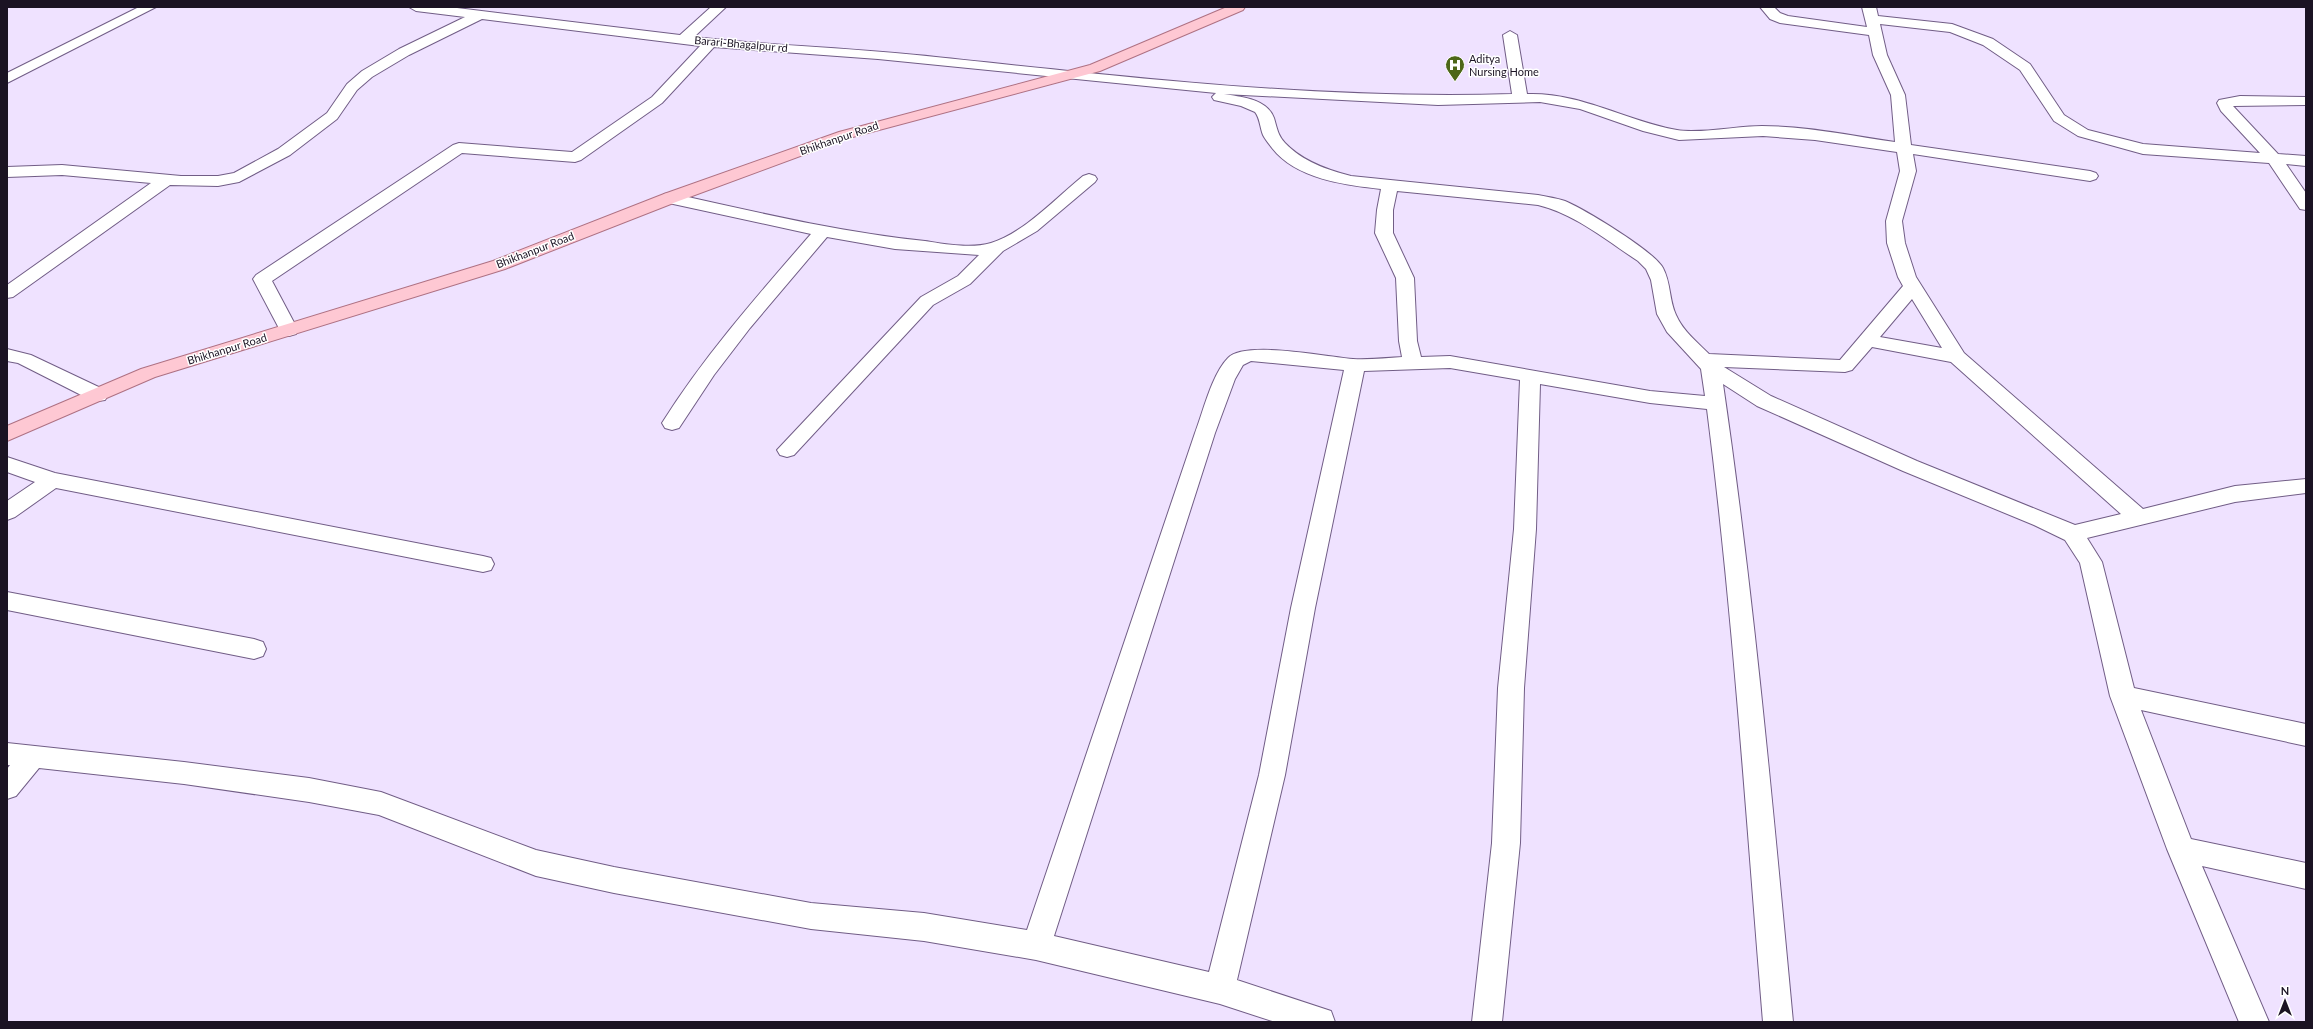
<svg xmlns="http://www.w3.org/2000/svg" width="2313" height="1029" font-family="Lato,sans-serif">
	<style>
		.lines { fill: none; stroke-linecap: round; stroke-linejoin: round }
		.street-casing { stroke: #715d86; stroke-width: 2 }
		.primary-casing { stroke: #ae7183; stroke-width: 2 }
		.street { fill: #fff; fill-rule: evenodd }
		.primary { fill: #fec8d3; fill-rule: evenodd }
		.labels { text-anchor: middle; stroke-width: 3; stroke-linejoin: round; paint-order: stroke }
		.far-street-label { font-size: 11px; fill: #1b1323; stroke: #fff }
		.far-poi-label { font-size: 11px; fill: #1b1323; stroke: #fff; text-anchor: start }
	</style>
	<rect width="100%" height="100%" fill="#efe2ff"/>
	<g class="lines">
		<g class="street-casing">
			<path id="street" d="M139,7H156L7,83V73Z
				M409,7H449L680,35L711,7H726L694,37C774,46 856,48 936,57C1127,77 1320,100 1512,94L1503,35L1510,31L1517,35L1527,94C1580,92 1626,121 1677,130C1700,134 1738,126 1762,126C1807,126 1852,136 1895,142L1891,95L1873,55L1869,35L1780,23L1770,19L1760,7H1774L1780,13L1788,16L1867,27L1862,7H1876L1878,16L1952,24L1993,39L2030,64L2064,115L2088,130L2143,144L2260,153L2221,111L2217,103L2219,100L2240,96L2306,97V105L2233,106L2278,154L2306,156V166L2286,164L2306,193V210L2300,209L2269,163L2143,154L2078,136L2054,121L2020,70L1983,45L1950,32L1880,24L1887,55L1905,95L1911,145L2090,171L2096,173L2098,176L2096,179L2090,181L1913,154L1916,171L1902,221L1905,243L1916,277L1964,353L2143,509L2235,486L2306,479V493L2235,502L2087,538L2102,562L2134,688L2306,724V746L2141,710L2191,839L2306,863V889L2202,866L2269,1022H2239L2167,849L2110,696L2080,563L2065,540L2034,525L1903,471L1757,406L1723,384C1754,596 1773,809 1793,1022H1763C1746,817 1733,612 1707,409L1650,403L1540,384L1536,529L1524,688L1520,843L1502,1022H1472L1492,843L1498,688L1514,529L1520,380L1450,368L1364,371L1315,608L1285,775L1237,980L1331,1011L1335,1022H1275L1220,1004L1036,960L924,941L811,929L614,893L536,876L379,815L309,802L184,784L39,768L16,796L7,799V769L10,765H7V743L184,762L309,778L381,792L536,850L614,867L811,903L924,913L1027,930L1195,433C1203,412 1212,374 1228,358C1245,340 1328,357 1353,359C1369,360 1386,358 1402,357L1399,341L1396,278L1375,233L1377,210L1381,189C1345,185 1296,179 1272,148C1269,144 1265,139 1263,135C1260,128 1260,118 1255,112L1241,106L1214,100L1212,97L1216,93L878,59L714,47L662,103L581,160L575,162L462,153L272,281L298,330L296,334L289,336L282,334L253,279L256,275L453,145L459,143L572,152L652,97L700,46L482,19L409,55L372,77L357,90L337,119L290,155L239,182L218,186L170,185L13,297L7,298V285L151,183L62,175L7,177V167L62,165L181,176H218L234,173L278,149L327,113L347,84L362,71L399,49L465,17L416,11ZM1224,94L1438,105L1540,102L1580,109L1643,131L1679,140L1763,136L1815,140L1897,152L1900,171L1886,221L1887,243L1898,277L1903,286L1840,360L1709,354C1697,342 1683,331 1676,315C1669,300 1671,283 1663,268C1654,251 1584,209 1565,201C1556,198 1547,197 1538,195L1351,176C1327,170 1302,161 1285,143C1278,136 1277,128 1274,118C1267,99 1242,97 1224,94ZM1397,191L1538,205C1575,214 1606,240 1638,261L1646,269L1651,280L1657,314L1667,332L1701,369L1705,396L1650,391L1450,356L1421,357L1417,341L1414,278L1393,233V210ZM1912,299L1942,348L1880,337ZM1872,347L1951,362L2121,514L2075,525L1917,461L1771,396L1724,367L1845,372L1852,370ZM1251,361L1344,370L1291,608L1259,775L1209,972L1054,936L1215,433L1235,379L1243,365Z
				M1089,174L1095,176L1097,179L1095,182L1037,231L1003,251L970,284L933,305L794,455L787,457L780,455L777,450L921,297L958,276L979,255L895,249L827,237L750,328L714,375L679,428L672,430L665,428L662,423C705,355 758,295 811,234L664,202L662,198L664,194L670,193C755,212 839,232 925,241C945,244 971,249 991,243C1024,233 1057,197 1083,176Z
				M7,349L31,355L105,390L108,395L105,400L98,401L91,400L18,363L7,361Z
				M7,457L55,473L483,556L491,558L494,564L491,570L483,572L56,488L15,517L7,520V501L35,482L7,472Z
				M7,592L254,639L263,642L266,649L263,656L254,659L7,610Z"/>
		</g>
		<g class="primary-casing">
			<path id="primary" d="M1227,7H1245L1243,10L1100,71L849,138L676,202L505,269L155,377L7,441V426L141,369L493,261L664,194L839,132L1090,65Z"/>
		</g>
		<use href="#street" class="street"/>
		<use href="#primary" class="primary"/>
	</g>
	<defs>
		<g id="hospital-pin" transform="scale(1)"><path d="M0 17L-7.5 6A9.5 9.5 0 1 1 7.5 6Z" fill="#4d6718" stroke="#fff"/><path d="M-5-5h3v3.5h4V-5h3V5h-3V1.5h-4V5h-3Z" fill="#fff"/></g>
	</defs>
	<g fill-rule="evenodd">
		<use href="#hospital-pin" x="1455" y="65"/>
	</g>
	<g class="labels">
		<g class="far-street-label">
			<text transform="translate(741 44) rotate(5)" y="4">Barari-Bhagalpur rd</text>
			<text transform="translate(839 138) rotate(-19)" y="4">Bhikhanpur Road</text>
			<text transform="translate(535 250) rotate(-21)" y="4">Bhikhanpur Road</text>
			<text transform="translate(227 349) rotate(-17)" y="4">Bhikhanpur Road</text>
		</g>
		<g class="far-poi-label">
			<text x="1469" y="63">Aditya<tspan x="1469" dy="13">Nursing Home</tspan></text>
		</g>
	</g>
	<rect width="2313" height="1029" fill="none" stroke="#1b1323" stroke-width="16"/>
	<g transform="translate(2285 1001)" stroke="#ffffff" stroke-width="3" paint-order="stroke">
	<path d="M0-3L7 15L0 10L-7 15Z" fill="#1b1323"/>
	<text y="-6" font-size="11" font-weight="bold" text-anchor="middle" fill="#1b1323">N</text>
	</g>
</svg>
